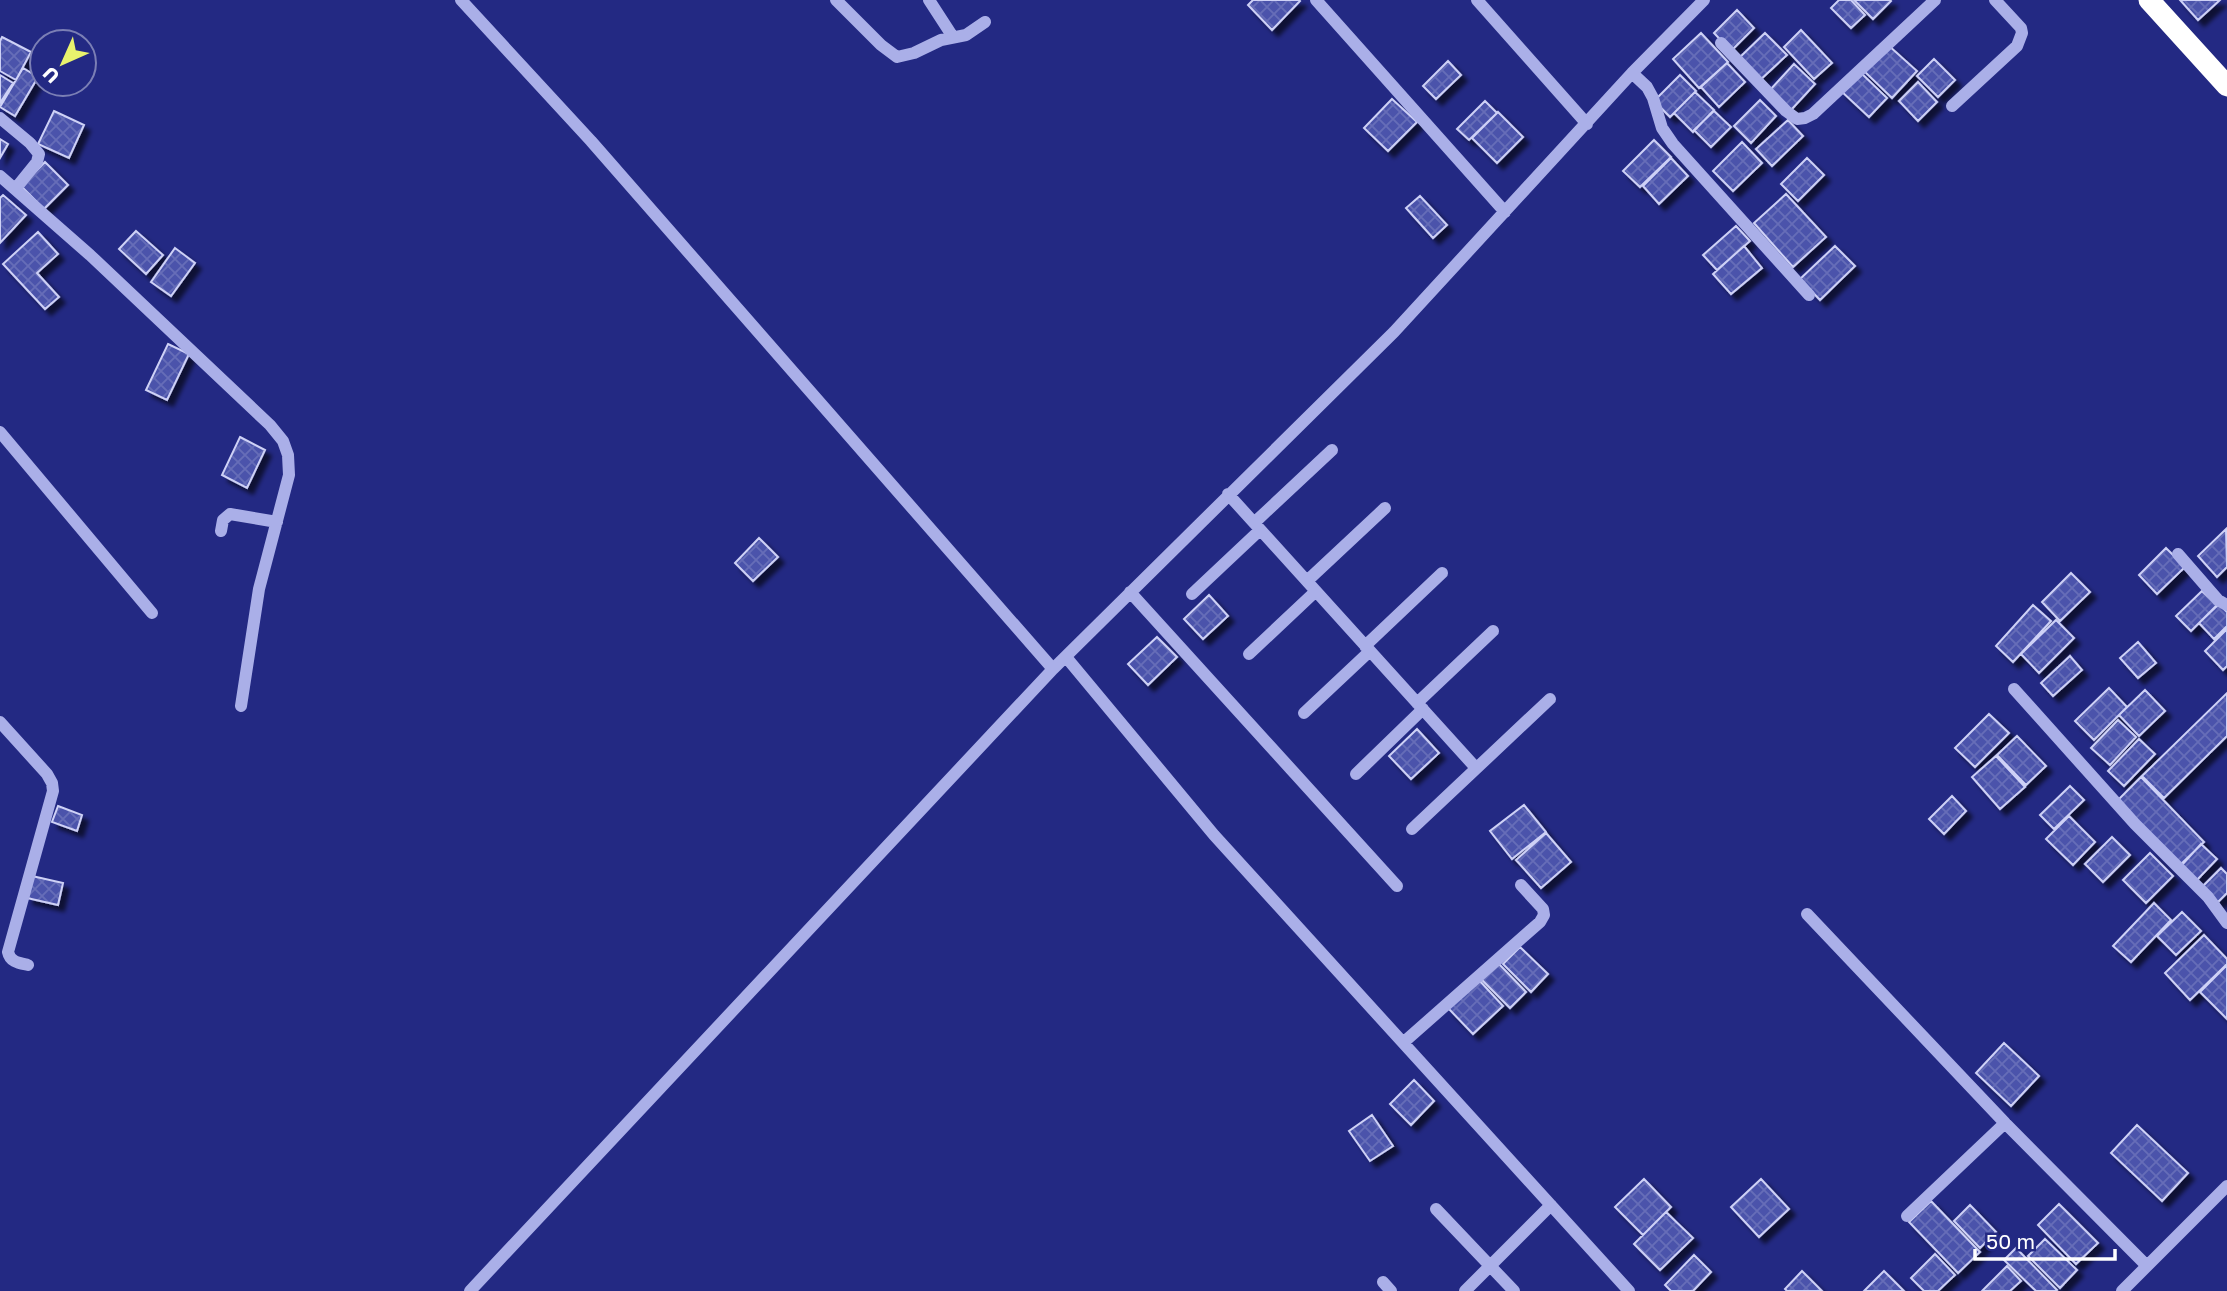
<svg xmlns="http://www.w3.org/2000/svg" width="2227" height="1291" font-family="'Golos Text',sans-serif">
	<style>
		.building { fill: url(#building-cross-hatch); stroke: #ced1f6; stroke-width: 2; filter: url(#shadow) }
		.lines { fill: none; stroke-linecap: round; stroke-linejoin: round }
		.minor { stroke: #aaafe8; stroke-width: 12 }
		.highway { stroke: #fff; stroke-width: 21 }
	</style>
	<defs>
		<pattern id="building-cross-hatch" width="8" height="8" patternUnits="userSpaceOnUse" patternTransform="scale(1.75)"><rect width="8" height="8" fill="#4b53ab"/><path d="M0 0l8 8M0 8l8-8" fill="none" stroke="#666db8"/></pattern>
		<filter id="shadow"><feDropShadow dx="6" dy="6" stdDeviation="2" flood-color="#0009"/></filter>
	</defs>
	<rect width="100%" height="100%" fill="#232983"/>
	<path class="building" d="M1253,0H1299L1300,1L1272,30L1248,5Z
		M1839,0H1851L1865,15L1851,28L1831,8Z
		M1854,0H1890L1891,1L1873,19Z
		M2180,0H2220L2198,20Z
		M1737,10L1754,28L1731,51L1714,33Z
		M1801,30L1832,63L1814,79L1784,47Z
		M1701,33L1728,62L1699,88L1673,59Z
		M1765,33L1787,55L1759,81L1738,59Z
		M2,37L31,52L16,80L0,71V41Z
		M1888,45L1917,71L1892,98L1864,71Z
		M1934,59L1955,80L1938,97L1917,76Z
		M1448,61L1461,75L1436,99L1423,86Z
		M1727,63L1745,82L1719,107L1701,87Z
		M1794,64L1815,84L1791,110L1770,90Z
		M23,68L38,77L15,116L0,107Z
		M1859,71L1887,98L1869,117L1841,91Z
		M0,75L13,83L0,103Z
		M1680,75L1696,91L1670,117L1654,101Z
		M1918,82L1937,102L1918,121L1899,101Z
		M1695,92L1714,110L1693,132L1674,113Z
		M1392,99L1417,122L1388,151L1364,128Z
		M1760,100L1776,116L1751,143L1734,126Z
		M1485,101L1497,113L1469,140L1457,129Z
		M54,111L84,125L69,158L38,144Z
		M1714,111L1731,127L1711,147L1694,130Z
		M1498,112L1523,137L1497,163L1472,138Z
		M1788,120L1803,136L1772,166L1756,149Z
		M0,139L8,144L0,158Z
		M1654,140L1671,157L1640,187L1623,171Z
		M1742,142L1762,163L1733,191L1713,171Z
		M1671,158L1688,176L1659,204L1643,186Z
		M1807,158L1824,175L1798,201L1781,184Z
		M45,162L68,185L44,209L21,186Z
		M1786,194L1826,237L1793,267L1754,223Z
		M3,195L26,215L0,243V198Z
		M1420,196L1447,225L1433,238L1406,208Z
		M1736,226L1750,241L1717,270L1703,255Z
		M136,231L163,255L146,274L119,249Z
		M38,232L58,254L37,273L59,297L45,309L3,264Z
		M1744,246L1762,268L1731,294L1713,274Z
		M1835,246L1855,266L1820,300L1800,279Z
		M175,248L195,263L171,296L151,282Z
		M168,344L189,354L167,400L146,390Z
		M240,437L265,450L247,488L222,475Z
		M2226,529L2227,567L2217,577L2198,556Z
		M759,538L778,557L753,581L735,563Z
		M2166,548L2185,567L2157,594L2139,575Z
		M2071,573L2090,592L2060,621L2042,602Z
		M2202,591L2217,605L2191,631L2176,616Z
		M1209,595L1228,616L1203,639L1184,619Z
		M2219,604L2227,612V626L2214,639L2199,623Z
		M2033,605L2051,621L2013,662L1996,646Z
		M2056,620L2074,638L2039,673L2021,654Z
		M2227,629V666L2223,670L2205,651Z
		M1157,637L1177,657L1148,685L1128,664Z
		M2138,642L2156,663L2138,678L2120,658Z
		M2070,656L2082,670L2053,696L2041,683Z
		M2109,688L2127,707L2094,740L2075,721Z
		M2145,690L2165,711L2139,736L2119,715Z
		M2227,693V736L2164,798L2142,776Z
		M1989,714L2009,733L1975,767L1955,748Z
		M2118,720L2136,737L2110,765L2091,748Z
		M1417,729L1439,753L1411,779L1389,756Z
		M2017,736L2046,766L2026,785L1997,755Z
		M2139,739L2155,754L2124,786L2108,771Z
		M1996,756L2025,787L2000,809L1972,777Z
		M2141,777L2204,842L2179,866L2117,801Z
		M2070,786L2084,800L2054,829L2040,815Z
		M1952,796L1966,811L1944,834L1929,819Z
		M1524,805L1546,832L1512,859L1490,831Z
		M58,806L82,815L77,831L52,822Z
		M2069,816L2095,842L2073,865L2046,839Z
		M1546,833L1571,862L1541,888L1516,860Z
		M2112,837L2130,855L2103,882L2085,864Z
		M2201,844L2217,859L2196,881L2181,866Z
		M2150,853L2173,876L2146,903L2123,880Z
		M2221,868L2227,874V893L2217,903L2202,887Z
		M32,876L63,883L58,905L27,898Z
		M2154,903L2171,920L2131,962L2113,946Z
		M2182,912L2201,931L2176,955L2157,936Z
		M2204,935L2227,959V964L2190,1000L2165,973Z
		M1520,947L1548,974L1531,992L1503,964Z
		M1498,963L1526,992L1510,1008L1481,979Z
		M2227,965V1019L2200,992Z
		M1478,979L1503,1006L1473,1034L1448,1008Z
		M2004,1043L2039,1076L2011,1106L1976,1073Z
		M1414,1080L1434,1101L1411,1125L1390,1104Z
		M1372,1115L1393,1146L1370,1161L1349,1131Z
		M2137,1125L2188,1173L2162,1201L2111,1153Z
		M1644,1179L1671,1207L1643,1235L1615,1207Z
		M1761,1179L1789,1209L1759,1237L1731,1207Z
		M1931,1201L1980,1252L1958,1273L1909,1222Z
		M2059,1204L2098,1243L2076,1264L2038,1225Z
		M1970,1205L1996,1232L1980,1248L1954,1221Z
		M1666,1212L1693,1238L1660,1270L1634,1244Z
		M2045,1239L2077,1270L2060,1288L2028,1256Z
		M2016,1248L2057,1290L2056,1291H2036L2004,1260Z
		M1935,1254L1955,1275L1938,1291H1924L1911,1278Z
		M1694,1255L1711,1272L1693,1291H1671L1665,1285Z
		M2007,1266L2021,1281L2010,1291H1982Z
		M1802,1271L1822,1291H1787L1785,1289Z
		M1884,1271L1904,1291H1864Z"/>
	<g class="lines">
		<path class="minor" d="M461,0L591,141L1053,669
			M836,0L881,45L897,57L914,53L941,40L966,35L985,22
			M929,0L953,37
			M1316,0L1505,212
			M1477,0L1587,124
			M1721,43L1786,111L1797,119L1805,118L1813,114L1935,0
			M1632,73L1647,87L1653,98L1662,128L1673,144L1809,295
			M1952,106L2017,46L2022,33L2021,28L1995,0
			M0,118L30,143L39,154L37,162L16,188
			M0,176L90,255L270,425L283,441L288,455L289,475L259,589L241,706
			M0,432L152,613
			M1228,494L1476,768
			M1254,523L1332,450
			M221,531L223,520L230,514L277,522
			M2178,554L2218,600L2227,605
			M1307,581L1385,508
			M1130,592L1397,886
			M1192,594L1260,530
			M1365,646L1442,573
			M1249,654L1316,591
			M1066,657L1214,835L1629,1291
			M2014,689L2135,824L2208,897L2227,923
			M1417,703L1493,631
			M1304,713L1370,651
			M0,722L47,774L52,783L53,791L8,952C10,962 19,963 28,965
			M1356,774L1423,709
			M1412,829L1550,699
			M1807,914L2005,1123L2147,1266
			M1404,1042L1540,922L1544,915L1543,909L1521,885
			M1436,1209L1514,1291
			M1907,1216L2005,1123
			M1383,1282L1391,1291
			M470,1291L1053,669L1394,332L1632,73L1704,0
			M1465,1291L1551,1205
			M2122,1291L2227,1186"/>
		<path class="highway" d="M2149,0L2227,86"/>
	</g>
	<g transform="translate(63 63) rotate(225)"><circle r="33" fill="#232983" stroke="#7b7fb5" stroke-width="2"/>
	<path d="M0-5L12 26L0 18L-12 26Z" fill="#e9f36d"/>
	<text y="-10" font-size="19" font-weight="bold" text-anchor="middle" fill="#ffffff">U</text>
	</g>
	<path d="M1975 1249v10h140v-10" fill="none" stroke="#ffffff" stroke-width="3.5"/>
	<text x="1986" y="1249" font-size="21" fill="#ffffff" stroke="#232983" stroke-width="5" paint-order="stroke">50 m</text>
</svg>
